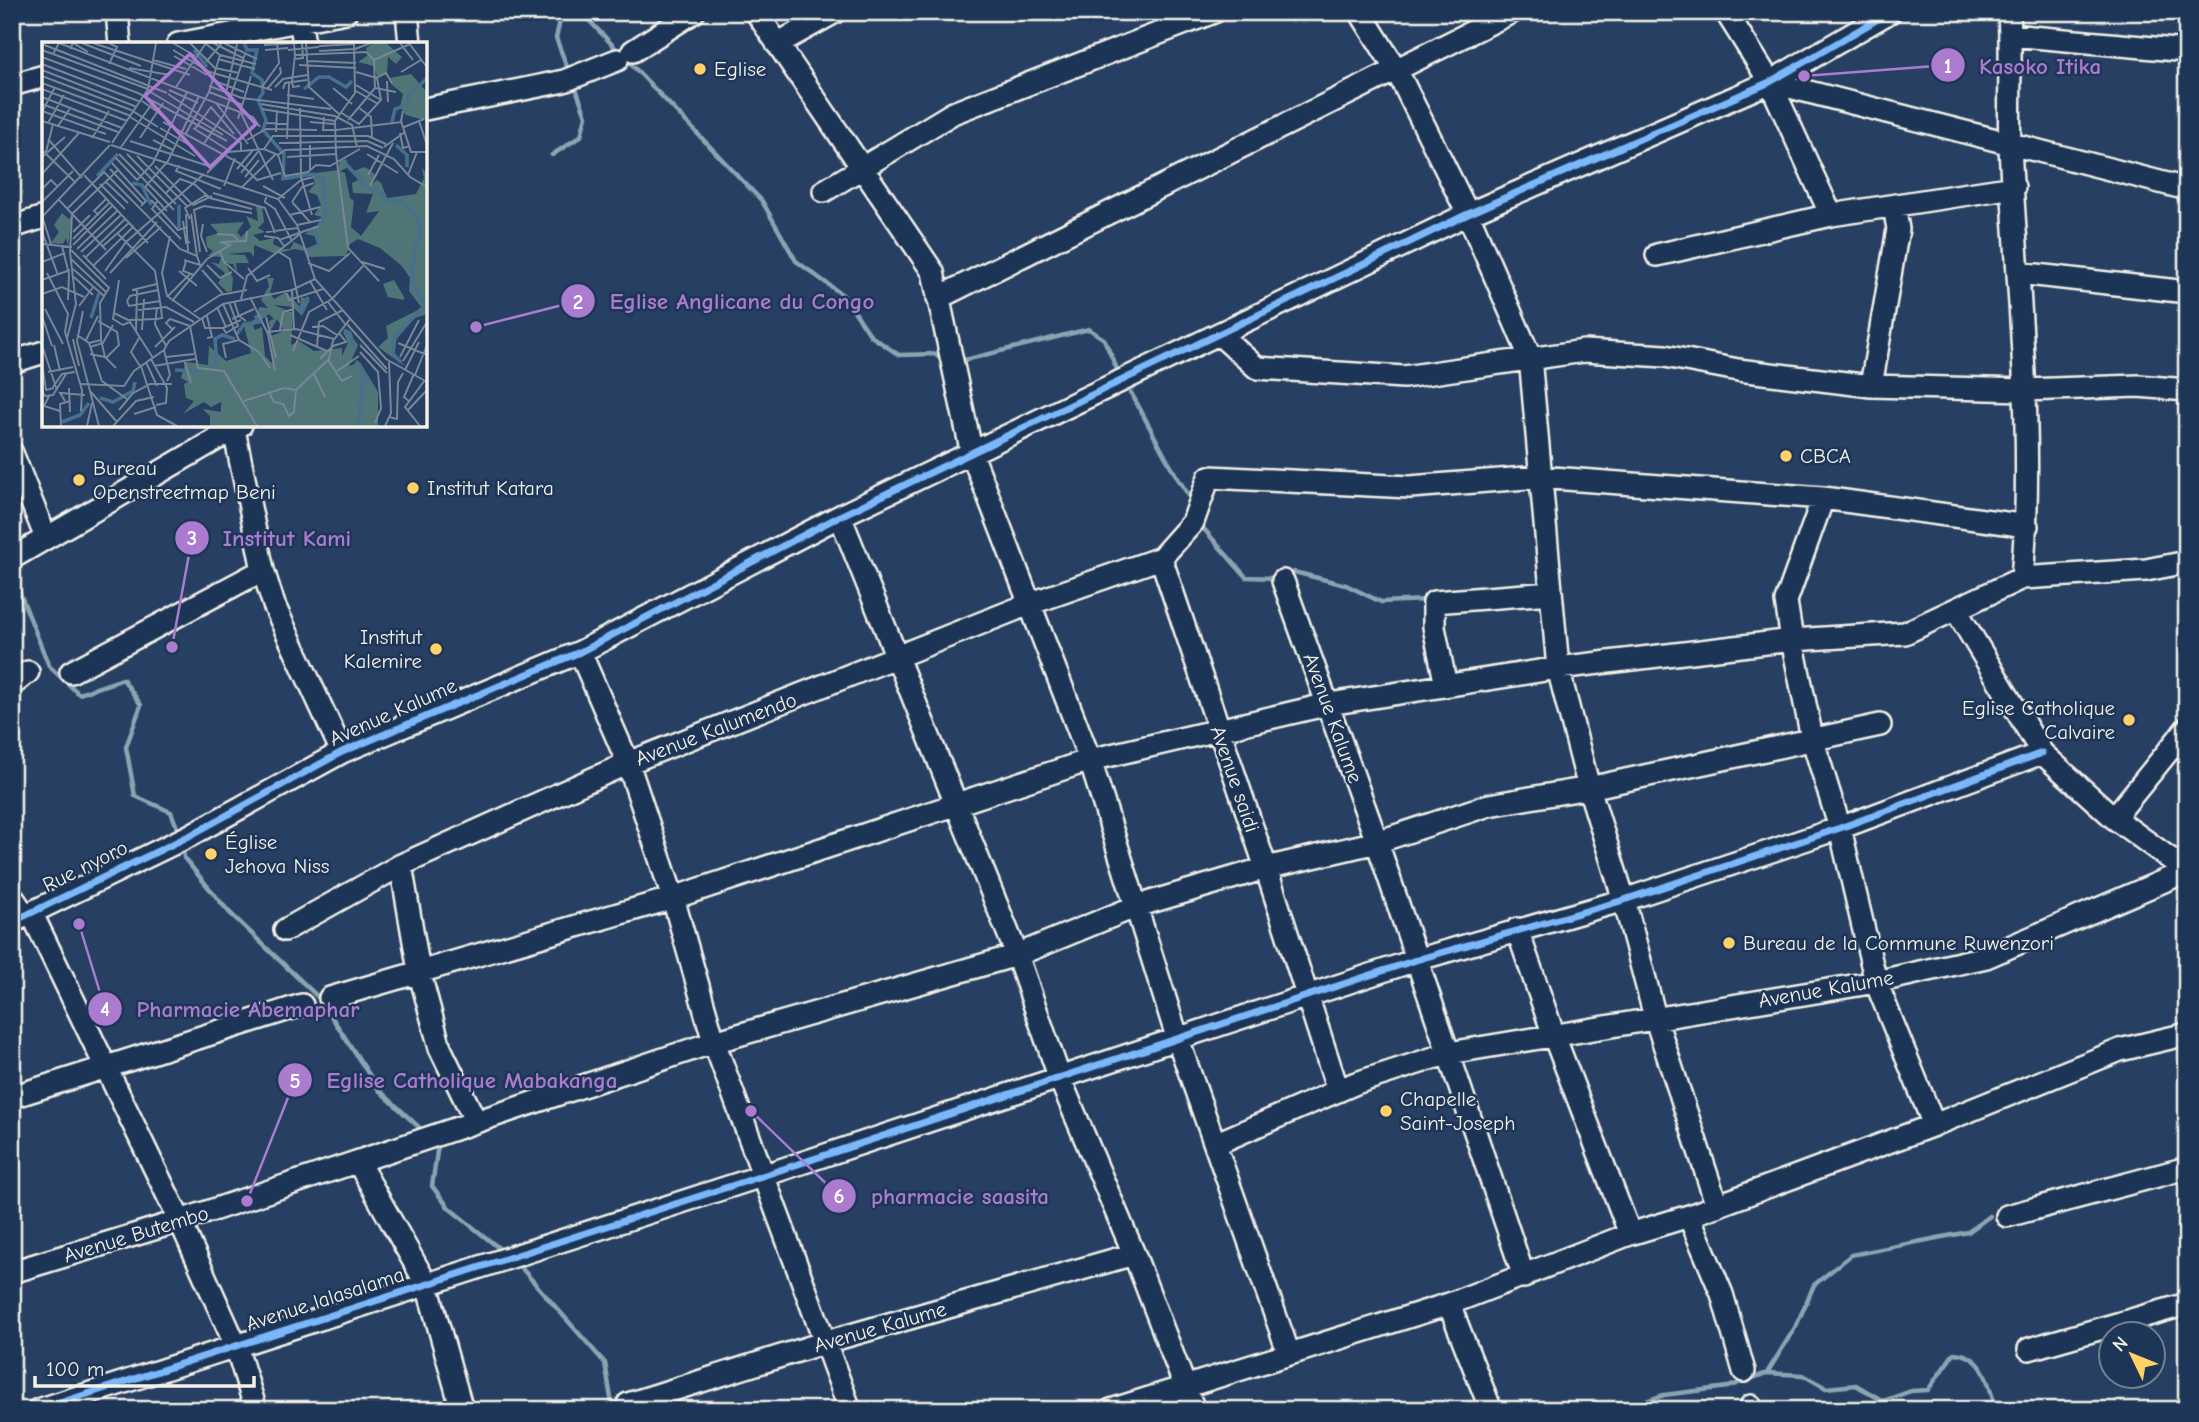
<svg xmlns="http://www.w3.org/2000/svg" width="2199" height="1422" font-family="'Comic Neue',sans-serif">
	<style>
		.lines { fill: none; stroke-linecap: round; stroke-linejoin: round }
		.stream { stroke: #8ca4b2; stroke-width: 4.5 }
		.minor-casing { stroke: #f4f1e8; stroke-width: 26 }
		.minor { stroke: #1d3557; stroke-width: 21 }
		.cycleway-casing { stroke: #1d3557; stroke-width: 11 }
		.cycleway { stroke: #7ab7fb; stroke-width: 7 }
		.poi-dot { fill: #ffd166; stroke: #1d3557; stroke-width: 2.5 }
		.labels { text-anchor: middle; stroke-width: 5; stroke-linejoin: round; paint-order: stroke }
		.poi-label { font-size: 21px; fill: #f4f1e8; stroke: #1d3557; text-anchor: start }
		.street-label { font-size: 21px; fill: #f4f1e8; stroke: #1d3557 }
		.inset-river { fill: none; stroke: #47708e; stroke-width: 3.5 }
		.inset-road { fill: none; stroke: #798698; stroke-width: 2 }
		.view { fill: #ab7bcf; fill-opacity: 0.15; stroke: #ab7bcf; stroke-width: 3.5 }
		.inset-edge { fill: none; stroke: #f4f1e8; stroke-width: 3.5 }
		.leader { fill: none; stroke: #ab7bcf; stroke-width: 2.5 }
		.callout-dot { fill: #ab7bcf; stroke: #1d3557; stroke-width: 2.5 }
		.mark-label { font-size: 21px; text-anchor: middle; font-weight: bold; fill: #fff }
		.callout-label { font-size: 23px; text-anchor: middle; font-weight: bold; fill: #ab7bcf; stroke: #1d3557; stroke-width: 5; stroke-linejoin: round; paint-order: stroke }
	</style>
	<rect width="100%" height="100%" fill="#273f62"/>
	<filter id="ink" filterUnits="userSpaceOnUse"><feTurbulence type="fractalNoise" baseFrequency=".0143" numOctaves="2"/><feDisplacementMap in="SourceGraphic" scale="14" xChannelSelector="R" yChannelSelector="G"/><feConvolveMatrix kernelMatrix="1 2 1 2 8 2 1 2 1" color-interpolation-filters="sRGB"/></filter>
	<g filter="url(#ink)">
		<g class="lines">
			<path class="stream" d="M562,12L556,38L569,72
				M581,12L762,201L796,261L844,296L871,336L899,355L935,354L945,363
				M552,155L581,136L586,116L574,83
				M957,362L1089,329L1104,339L1119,374
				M1131,393C1152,429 1168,467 1192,500
				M1201,521L1203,528L1246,577L1277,578
				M12,573L49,666L79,694L123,679L141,705L126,747L135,796L171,812L180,835
				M1285,576L1294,572L1346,585L1381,602L1427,600
				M183,847L184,858L229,912L320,999L379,1090L423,1131
				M434,1142L438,1145L432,1186L449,1208L505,1253
				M517,1263L605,1363L613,1410
				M1767,1373L1803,1375L1826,1388L1856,1385L1883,1401L1911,1391L1928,1390L1954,1353C1986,1355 1988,1384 1996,1410
				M1562,1410L1596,1405L1607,1410
				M1620,1410L1664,1395L1728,1387L1767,1373L1796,1326L1814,1285L1851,1255L1968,1232L1990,1216"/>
			<g class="minor-casing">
				<path id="minor" d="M117,12L120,44
					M299,12L304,44
					M407,12L410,44
					M756,12L933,272L972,454L1090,760L1178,1040L1289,1354
					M1360,12L1397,71L1468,214L1530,357L1558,668L1589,788L1624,900L1655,1017L1717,1206
					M1726,12L1770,82L1831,215
					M2009,12C2012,57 2008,101 2010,146C2017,290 2035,434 2022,578
					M2011,35L2187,51
					M178,44L346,12
					M777,44L835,12
					M633,51L694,12
					M1770,82L2187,189
					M12,85L44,76
					M425,109L564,81L617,60
					M824,191L953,113L1214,12
					M12,227L44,217
					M1657,255L1831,215L2014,187
					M2018,273L2187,292
					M938,298L1512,12
					M1220,335L1257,368L1404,377L1584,351L1665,356L1738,370L1871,386L2025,390L2138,386L2187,390
					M12,362L44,352
					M1871,386L1898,229L1894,206
					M233,425L263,570L274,605L342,752
					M12,453L46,538
					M1823,498L1786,601L1792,640L1812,738L1840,828L1876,982L1934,1125
					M840,516L1017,955L1060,1079L1134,1254L1194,1410
					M12,558L241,425
					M1283,581L1377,842L1524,1277
					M1956,610L2042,753L2114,818L2187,871
					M580,652L628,763L673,898L714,1042L850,1410
					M71,672L263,570
					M12,685L28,672
					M1446,686L1434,627V602L1551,593
					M2114,818L2187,728
					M401,865L419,971L440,1048L476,1122
					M12,896L25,916
					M31,912L180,1221L236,1346L256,1410
					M12,922L189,836L342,752L580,652L840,516L1468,214L1770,82L1890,12
					M1517,929L1554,1036L1630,1234
					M285,930L401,865L628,763L1032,603L1161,558
					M330,998L673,898L1090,760L1329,704L1558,668L1792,640L1905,633L2022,578L2146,570L2187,562
					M1338,1091L1266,868L1161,558L1193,522L1209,477L1410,487L1539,477L1823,498L2027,526
					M12,1097L302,1005
					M1215,1144L1356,1083L1449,1053L1876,982L1986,957L2187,871
					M358,1162L427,1285L462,1410
					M1689,1216L1722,1294L1744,1371
					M2007,1216L2187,1168
					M12,1272L180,1221L714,1042L1017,955L1137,906L1266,868L1377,842L1489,805L1589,788L1880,725
					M1449,1304L1491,1410
					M2029,1349L2187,1304
					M628,1404L826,1342L1134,1254
					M1751,1406L1752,1410
					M38,1410L765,1175L1416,960L1624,900L1840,828L2042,753
					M1111,1410L1449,1304L1630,1234L1689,1216L1934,1125L2120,1050L2187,1034"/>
			</g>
			<use href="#minor" class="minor"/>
			<g class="cycleway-casing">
				<path id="cycleway" d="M12,922L189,836L342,752L580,652L840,516L1468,214L1770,82L1890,12
					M38,1410L765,1175L1416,960L1624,900L1840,828L2042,753"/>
			</g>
			<use href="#cycleway" class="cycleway"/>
		</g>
	</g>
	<g class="poi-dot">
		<circle cx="700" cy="69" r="7"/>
		<circle cx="1786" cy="456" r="7"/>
		<circle cx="79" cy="480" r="7"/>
		<circle cx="413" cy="488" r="7"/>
		<circle cx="436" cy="649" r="7"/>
		<circle cx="2129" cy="720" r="7"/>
		<circle cx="211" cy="854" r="7"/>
		<circle cx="1729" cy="943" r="7"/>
		<circle cx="1386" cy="1111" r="7"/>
	</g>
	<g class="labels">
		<g class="poi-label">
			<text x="714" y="76">Eglise</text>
			<text x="1800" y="463">CBCA</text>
			<text x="93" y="475">Bureau<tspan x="93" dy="24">Openstreetmap Beni</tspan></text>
			<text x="427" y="495">Institut Katara</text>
			<text x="422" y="644" text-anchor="end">Institut<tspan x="422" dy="24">Kalemire</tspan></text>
			<text x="2115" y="715" text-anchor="end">Eglise Catholique<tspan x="2115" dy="24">Calvaire</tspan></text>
			<text x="225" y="849">Église<tspan x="225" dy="24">Jehova Niss</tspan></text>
			<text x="1743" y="950">Bureau de la Commune Ruwenzori</text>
			<text x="1400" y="1106">Chapelle<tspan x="1400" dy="24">Saint-Joseph</tspan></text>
		</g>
		<g class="street-label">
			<text transform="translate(393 712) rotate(-24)" y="7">Avenue Kalume</text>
			<text transform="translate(1333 718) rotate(70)" y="7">Avenue Kalume</text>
			<text transform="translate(716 729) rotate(-21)" y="7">Avenue Kalumendo</text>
			<text transform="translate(1235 779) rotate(71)" y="7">Avenue saidi</text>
			<text transform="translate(85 866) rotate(-26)" y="7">Rue nyoro</text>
			<text transform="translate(1826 989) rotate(-10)" y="7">Avenue Kalume</text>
			<text transform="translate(136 1234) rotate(-17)" y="7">Avenue Butembo</text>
			<text transform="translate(325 1299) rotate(-18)" y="7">Avenue lalasalama</text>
			<text transform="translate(880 1327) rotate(-16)" y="7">Avenue Kalume</text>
		</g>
	</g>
	<g transform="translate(42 42)">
		<rect width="385" height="385" fill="#273f62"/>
		<path d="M331,1H344L360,15L354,22L346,15L345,31L335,34L332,24L316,20L326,13L324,6ZM369,32L385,50V79L364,73L358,65L361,52L349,42L348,36ZM304,117L307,125L298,129L303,131L308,156L312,159L309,185L319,194L337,169L324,171L331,152L311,151L310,141L318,137L312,129L322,125L328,128L334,134L328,144L335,138L339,141L345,156L374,152L382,136L380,126L385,132V265L383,273L372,276L354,298L352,312L364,325L336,305L346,296L344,284L380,266L367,249L368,236L360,224L338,206L316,197L308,202L304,214L265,215L263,209L252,207L234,212L212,203V215L208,210L185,212L203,213L207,221H194L195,231L191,222L183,221L191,236L190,249L185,250L176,241L183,231L169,220L177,222L179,215L166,214L171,209L165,205L164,195L176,191L168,182L202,180L195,190L199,195L209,185L204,174L216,179L214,163L220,165L222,180L216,186L223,190L211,193L218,199L232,196L231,202L241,207H248L252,200L267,207L276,204L273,194L263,192L279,182L280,175L272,173L279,163L275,153L266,150L273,142L271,133H259L296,128L298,119ZM20,171L27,177L30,174L26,204L24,196L21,202L9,201L17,190L12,183ZM225,236H232L228,251L232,257L244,250L258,265L259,255L268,258L260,274L251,265L232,263L251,271L249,303L257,299L272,309L300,306V314L306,301L301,290L305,288L311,296L316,303L307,324L318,320L336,350V384H168V374L161,367L179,370V360L169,365L162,360L141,372L152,359L144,356L142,342L146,340L139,336L144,320L166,323L167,304L184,319L209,311L202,284L215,276L217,265L226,266L219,258L227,244ZM227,272L232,277L227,279L228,290L235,277L242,289L229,294L231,322L223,314L220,285L213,288L211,284ZM352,238L362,255V258L346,255L341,242Z" fill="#507576" fill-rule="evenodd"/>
		<path class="inset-river" d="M202,1L205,8H215L210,31L220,38L221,51L216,58L224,78L221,88L242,112L241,137L271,132L281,137L284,169L276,186M152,8L165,25M262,47L277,35H287L304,45L310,39M350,80L353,67L365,63L366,55L385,36M354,103L365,113V125M303,121L324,144L341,152L343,158L361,161L373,171L379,188L372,209L370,242L382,261M55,134L76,112M90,141L100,143L109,163M137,186V163M262,209L277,203L273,190H266M255,264L260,269L266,255M49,276L57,251M302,288L308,291L312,306M195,292L202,282L217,280L214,275L225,269M314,319L326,337L321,340L316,384M359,320L351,312L353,295L382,264M165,325L175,321L173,297L180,293L193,297M133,328L158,329M58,356L71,360L91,349L93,340M20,380L38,373L47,361"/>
		<path class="inset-road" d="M40,1L99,24M51,1L148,33M67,1L75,5L67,22M131,1L153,14M148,1L173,26L197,31M163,1L178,13L214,22M171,1L201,16M182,1L215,17M264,1L267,45L297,72M312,1L313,51L293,79L294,112L306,206L337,239M358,1L371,18M367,1L384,24M0,2L125,51M252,2L253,13L325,10M222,3L256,1M277,4L312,2M28,7L31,1L46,10M0,8L106,47M131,8L168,30L230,48M223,8L246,6M246,8L277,5M277,9L313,7L329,1M325,11L332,18L333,46L354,50M11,12L17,1L211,75L218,85M253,13L250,40L251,45L258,44M132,14L165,33M0,15L96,51L185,99M176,17L213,27M252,17L261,16L260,1M111,18L144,27M332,18L368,2M265,19L314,21M164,20L180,1M0,22L99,60M257,23L314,26M87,26L128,33M0,28L95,65M359,30L379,18M0,34L89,68L116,85M332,37L344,31L350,41M170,38L202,50M345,39L346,60M0,41L89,74M314,43L339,58M167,44L200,56L289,67M134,45L164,1M220,45L237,21L235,1M233,45L241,37L265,33M291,46L310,62M0,47L85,79M225,47L239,31L238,25M241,47L243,41L265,38M105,48L181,93M127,48L156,61M314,49L336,62M167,50L201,63M184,51L195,2M126,52L190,94L199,101V109M245,53L272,57M0,55L80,86M100,59L120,73M174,61L206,102M0,62L76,90M219,62L293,74L310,83L315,105M316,65L329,75L330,95M258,66L259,135L270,173M220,67L293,79M0,69L64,92M361,69L359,79L369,110H385M0,70L13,45M298,70L317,82L339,58L335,36L314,30M199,71L231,138M88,75L153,114M282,75L281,88H294M196,77L209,34M306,78L333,46M0,79L68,100M377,79L385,103M121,80L199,122L215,138L239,131M268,80L292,82M6,81L22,53M224,81L245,82M16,84L29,65M362,85L382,77M118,86L151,105M151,86L186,108M153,87L169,65L192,92M294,88L360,80M234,90L235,68M358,91L361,106L368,104M143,93L167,50L178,13M50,96L67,69M98,96L121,61M6,97L40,136M245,97L247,41M111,98L131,108M205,98L224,87L275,88M88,99L170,125M70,101L106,47L114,1M237,101L325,99L341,106M69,103L236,157L255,183L273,237L344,317L385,340M161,103L183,71L203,12M268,103V128M79,105L112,59M342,105L363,90M222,107L231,94H326L344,102M0,108L34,141M4,110L11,82M77,112L132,168M85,112L134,162M325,112L356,131M236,113L243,108L325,104L352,117L368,135L385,145M236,113L243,134L266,130L274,123L288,124L318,107M95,114L145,164M0,115L23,95M73,115L95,138L111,121L145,50M245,115L294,112M70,121L104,159L99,164M137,123L134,129L179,147M113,124L151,163M68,127L101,162M195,127L211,108M165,131L186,110L222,107L236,113M199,131L218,107M0,132L37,91M42,133L106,201M326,133L337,113M366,133L375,110M203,135L217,118M63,139L86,161M58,142L83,167M182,144L193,116M221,144L243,156M328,144L351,101M200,145L234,112M0,147L9,138L15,144M56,147L77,127M124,151L138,137L152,142L168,156L210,167M171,151L223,166L233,191M225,153L223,159V160L233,167L250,199M236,157L259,138L272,135M17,158L64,208M109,158L136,188L145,185M116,158L110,167L139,197M0,160L31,129M250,160L260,145L272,141M250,160L268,180M151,163L170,154M25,167L62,130L138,207L155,214L158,223L142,218M125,169L103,145L126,119L157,54M144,172L146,210M149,172L155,214M57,173L52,169L65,156M248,173L278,165M0,174L9,202M0,175L68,103M148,177L143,166L164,153M141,179L144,201L148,200M161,182L159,194L165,210M255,183L279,178M0,190L16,233M31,190L48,173M224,190L256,186M76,192L113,229L119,266L120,276L115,277M175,192L191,193L197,199M128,194L120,231L125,254L158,277M222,194L236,196L243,205M31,197L68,160M237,198L277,184M0,202L30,205M31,203L71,163M20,204L27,232L26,258M61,204L88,180M35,207L76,168M29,208L67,246L58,261L59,298M39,210L80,172M158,210L152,168L162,164L210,171M178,210L182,220L202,237M237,210L248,217L257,261M41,213L64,237M44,215L84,176M84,216L119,185M29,217L64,250M144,219L141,229L152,233M317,219L343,227M0,220L23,211M266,221L287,229L308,211M52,223L92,184M165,223L178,236L190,230M206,226L215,239L228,233M31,227L62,254M160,228L181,252M63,229L84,200L162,132M137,229L155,244M5,231L26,272L23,290L40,348L39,369M68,231L115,180M32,235L51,253M0,238L28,228M77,238L71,277L81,283L88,280L111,316M268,239L285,268M90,248L115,242M250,248L252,287M244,249L247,258L281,247M0,252L20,245L42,255M125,255L148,232M208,255L226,292L233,329M199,257L205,234L258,192M85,259L87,264L118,259M85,259L88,254L116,248M130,259L165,217L188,203L178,200L204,199L205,189M192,259L197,274L204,279M286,260L303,282M181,262L197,298L217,310L228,326M37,264L52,244M175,265L184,285M115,266L113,282L124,304M3,267L21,302M96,268L124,265L152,280M41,269L35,299L57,384M152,270L178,253L205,248M72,271L86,278L115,277M0,274L10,304M165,274L170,295L165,296M224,275L234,316M160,276L163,286H181L199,278M190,277L212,267M56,279L75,290L77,303L64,316M304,281L345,327M148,284L156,326L182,329L215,384M270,285L281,284L295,293M181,286L184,291L196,284L187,260M130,287L124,281L128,277L148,284M100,288L102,257M238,288L241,270L252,267M94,289L95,247M225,290L254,287L292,297M35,293L47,301L60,339L85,357M248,293L285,309M25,296L34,262L28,210L30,172L55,148M97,296L89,310L98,324M31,297L37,324M44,298L56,274M47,301L59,298L63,315M356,301L385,313M12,303L18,329M318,303L345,331M275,304L277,280L301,268M48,305L61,301L71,283M113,305L133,285M1,306L15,348M122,308L128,333L125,339M251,309L267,270L290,257L321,224M318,310L336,330L339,366L333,381M48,312L63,315L74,326M124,315L152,312M358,315L377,278M184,316L181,302L197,298M109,317L125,346L124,361L114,363M278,317L291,304L304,300L297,291M142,318L149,341M286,318L300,339L310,334M361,319L385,280M104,320L115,344M0,322L4,348L12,346M99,324L115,373L135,384M112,324L153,317M363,328L377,300M295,329L317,314M6,330L31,325M272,332L283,355M373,333L385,303M39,342L82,344L92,329L122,308L127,299L181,262L250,248L273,237M11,345L20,332L33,330M27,346L28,370M0,348L3,354L11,353L24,332M49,350L75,380M228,352L232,360L241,362L247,374L252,370L254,348L287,317L291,299L308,277M7,354L2,364L18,369M23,359L18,351L43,353M202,359L242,346L254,348M368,360L362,355L372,332M77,368L91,351L108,342H130M366,368L385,348M92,372L114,365M347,375L355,377L356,340L361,331M19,384L18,362L28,359M45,384L50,361M71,384L94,359L112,355M343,384L349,371L347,320M378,384L363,365L383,338"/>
		<path class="view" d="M148,12L214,82L168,125L103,54Z"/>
		<rect width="385" height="385" class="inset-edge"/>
	</g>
	<path class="leader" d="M1804 76L1948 65M476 327L578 301M172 647L192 538M79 924L105 1009M247 1201L295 1080M751 1111L839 1196"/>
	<g class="callout-dot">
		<circle cx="1804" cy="76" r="7"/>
		<circle cx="476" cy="327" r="7"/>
		<circle cx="172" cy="647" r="7"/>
		<circle cx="79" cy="924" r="7"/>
		<circle cx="247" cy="1201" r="7"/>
		<circle cx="751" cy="1111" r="7"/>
		<circle cx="1948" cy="65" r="18"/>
		<circle cx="578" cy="301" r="18"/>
		<circle cx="192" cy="538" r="18"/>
		<circle cx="105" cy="1009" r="18"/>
		<circle cx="295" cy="1080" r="18"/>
		<circle cx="839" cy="1196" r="18"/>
	</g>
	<g class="mark-label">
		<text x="1948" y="73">1</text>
		<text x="578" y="309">2</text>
		<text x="192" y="545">3</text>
		<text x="105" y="1016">4</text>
		<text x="295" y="1088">5</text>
		<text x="839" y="1203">6</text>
	</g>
	<g class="callout-label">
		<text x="2040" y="74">Kasoko Itika</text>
		<text x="742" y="309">Eglise Anglicane du Congo</text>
		<text x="287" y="546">Institut Kami</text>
		<text x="248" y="1017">Pharmacie Abemaphar</text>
		<text x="472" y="1088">Eglise Catholique Mabakanga</text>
		<text x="960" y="1204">pharmacie saasita</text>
	</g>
	<rect width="2199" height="1422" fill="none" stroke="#1d3557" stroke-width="42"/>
	<rect x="21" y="21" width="2157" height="1380" fill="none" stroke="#f4f1e8" stroke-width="2.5" filter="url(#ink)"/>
	<g transform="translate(2132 1355) rotate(313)"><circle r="33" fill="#1d3557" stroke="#738091" stroke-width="2"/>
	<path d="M0-5L12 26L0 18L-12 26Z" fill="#ffd166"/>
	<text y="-10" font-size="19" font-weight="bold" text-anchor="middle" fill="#f4f1e8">N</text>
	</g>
	<path d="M35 1376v10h219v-10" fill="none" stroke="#f4f1e8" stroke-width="3.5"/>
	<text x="46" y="1376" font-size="21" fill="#f4f1e8" stroke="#1d3557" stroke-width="5" paint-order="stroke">100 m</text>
</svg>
